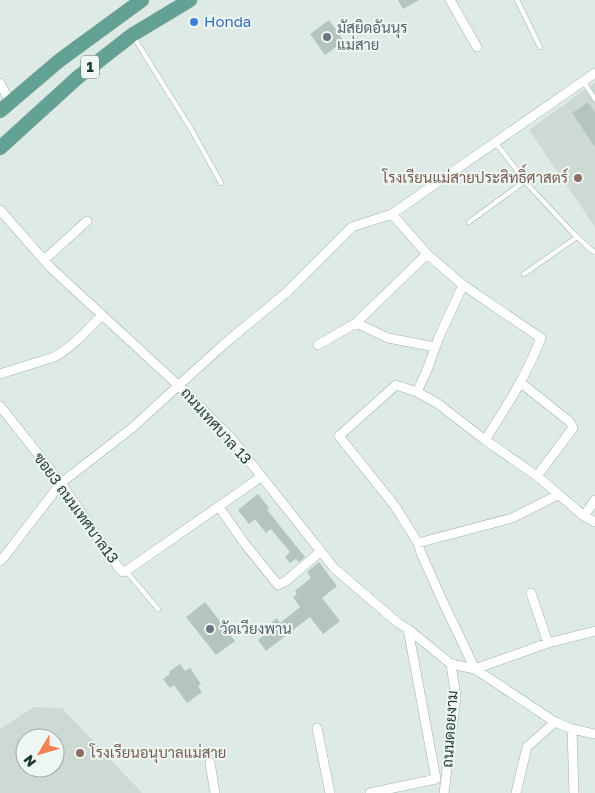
<svg xmlns="http://www.w3.org/2000/svg" width="595" height="793" font-family="'Golos Text',Sarabun,sans-serif">
	<style>
		.built { fill: #cddad4; fill-rule: evenodd }
		.building { fill: #b4c5be }
		.lines { fill: none; stroke-linecap: round; stroke-linejoin: round }
		.service-casing { stroke: #a1b2ac; stroke-width: 5.5 }
		.minor-casing { stroke: #a1b2ac; stroke-width: 10 }
		.primary-casing { stroke: #bcc4c2; stroke-width: 15 }
		.service { stroke: #fff; stroke-width: 4.5 }
		.minor { stroke: #fff; stroke-width: 9 }
		.primary { stroke: #62a193; stroke-width: 14 }
		.shop-dot { fill: #3f7fe0; stroke: #eff7f3; stroke-width: 2 }
		.worship-dot { fill: #6b7280; stroke: #eff7f3; stroke-width: 2 }
		.education-dot { fill: #8d6e63; stroke: #eff7f3; stroke-width: 2 }
		.labels { text-anchor: middle; stroke-width: 4; stroke-linejoin: round; paint-order: stroke }
		.shield { fill: #eff7f3; stroke: #5d736d; stroke-width: 1 }
		.shield-label { font-size: 14px; font-weight: bold; fill: #1f3a34 }
		.shop-label { font-size: 15px; fill: #366cbe; stroke: #eff7f3; text-anchor: start }
		.worship-label { font-size: 15px; fill: #5b616d; stroke: #eff7f3; text-anchor: start }
		.education-label { font-size: 15px; fill: #785e54; stroke: #eff7f3; text-anchor: end }
		.street-label { font-size: 15px; fill: #1f3a34; stroke: #eff7f3 }
	</style>
	<rect width="100%" height="100%" fill="#deeae5"/>
	<path class="built" d="M595,82V227L529,130Z
		M34,707L62,708L142,793H0V729ZM25,738H55V768H25Z"/>
	<path class="building" d="M398,0H419L403,9Z
		M329,20L344,41L325,55L310,34Z
		M588,102L595,113V147L572,113Z
		M258,494L269,508L267,510L305,557L299,562L296,559L290,563L285,557L290,552L271,529L266,533L255,519L249,524L238,510Z
		M319,562L337,586L322,598L340,621L323,634L310,617L266,651L258,640L272,629L268,625L277,618L280,623L300,607L293,597L297,594L295,591L311,578L307,572Z
		M205,602L235,641L216,655L186,617Z
		M180,664L185,671L190,668L201,684L198,686L202,692L187,703L174,685L170,688L163,679L170,674L169,672Z"/>
	<g class="lines">
		<g class="service-casing">
			<path id="service" d="M517,0L540,47
				M133,36L191,129L221,183
				M583,81L595,99
				M495,142L530,187L572,232L590,249L595,252
				M469,222L525,181
				M524,274L577,237
				M126,571L158,609"/>
		</g>
		<g class="minor-casing">
			<path id="minor" d="M450,0L477,47
				M0,83L10,102
				M0,210L51,268L178,385L231,438L334,568L398,623L408,629L451,664L475,669L555,722L572,729L595,734
				M392,214L427,254L463,285L541,338C526,376 507,406 485,440
				M44,260L87,221
				M356,323L388,338L435,347
				M318,345L356,323L427,254
				M0,374L54,357C73,347 87,330 102,315
				M521,383L570,422L573,428L537,476
				M417,392L427,370L439,337L463,285
				M0,406L61,483L118,567L123,572L126,571L261,477
				M219,507L245,544L278,585L286,581L320,552
				M584,516L595,500
				M595,522L584,516L537,476L485,440L437,403L417,392L396,385L339,436L395,506L418,543L421,553L443,602L475,669L548,643L595,631
				M418,543L512,518L558,495
				M0,561L4,557L61,483L132,428L223,345L287,292L352,227L392,214L595,73
				M531,593L548,643
				M317,728L330,793
				M572,729L574,793
				M210,763L215,793
				M370,793L436,779L408,629
				M444,793L456,697L451,664
				M516,793L527,747L555,722"/>
		</g>
		<g class="primary-casing">
			<path id="primary" d="M0,111L60,60L142,0
				M0,148L77,78L132,35L190,0"/>
		</g>
		<use href="#service" class="service"/>
		<use href="#minor" class="minor"/>
		<use href="#primary" class="primary"/>
	</g>
	<circle class="shop-dot" cx="194" cy="22" r="5"/>
	<g class="worship-dot">
		<circle cx="327" cy="37" r="5"/>
		<circle cx="210" cy="629" r="5"/>
	</g>
	<g class="education-dot">
		<circle cx="578" cy="178" r="5"/>
		<circle cx="80" cy="753" r="5"/>
	</g>
	<g class="labels">
		<rect class="shield" x="81" y="55.5" width="18" height="23" rx="4"/>
		<g class="shield-label">
			<text x="90" y="72">1</text>
		</g>
		<g class="shop-label">
			<text x="204" y="27">Honda</text>
		</g>
		<g class="worship-label">
			<text x="337" y="33">มัสยิดอันนุร<tspan x="337" dy="17">แม่สาย</tspan></text>
			<text x="220" y="634">วัดเวียงพาน</text>
		</g>
		<g class="education-label">
			<text x="568" y="183">โรงเรียนแม่สายประสิทธิ์ศาสตร์</text>
			<text x="90" y="758" text-anchor="start">โรงเรียนอนุบาลแม่สาย</text>
		</g>
		<g class="street-label">
			<text transform="translate(216 426) rotate(48)" y="5">ถนนเทศบาล 13</text>
			<text transform="translate(76 508) rotate(54)" y="5">ซอย3 ถนนเทศบาล13</text>
			<text transform="translate(450 729) rotate(-86)" y="5">ถนนดอยงาม</text>
		</g>
	</g>
	<g transform="translate(40 753) rotate(232)"><circle r="24" fill="#eff7f3" stroke="#9caba7"/>
	<path d="M0-4L9 19L0 12L-9 19Z" fill="#f58052"/>
	<text y="-8" font-size="14" font-weight="bold" text-anchor="middle" fill="#1f3a34">N</text>
	</g>
</svg>
